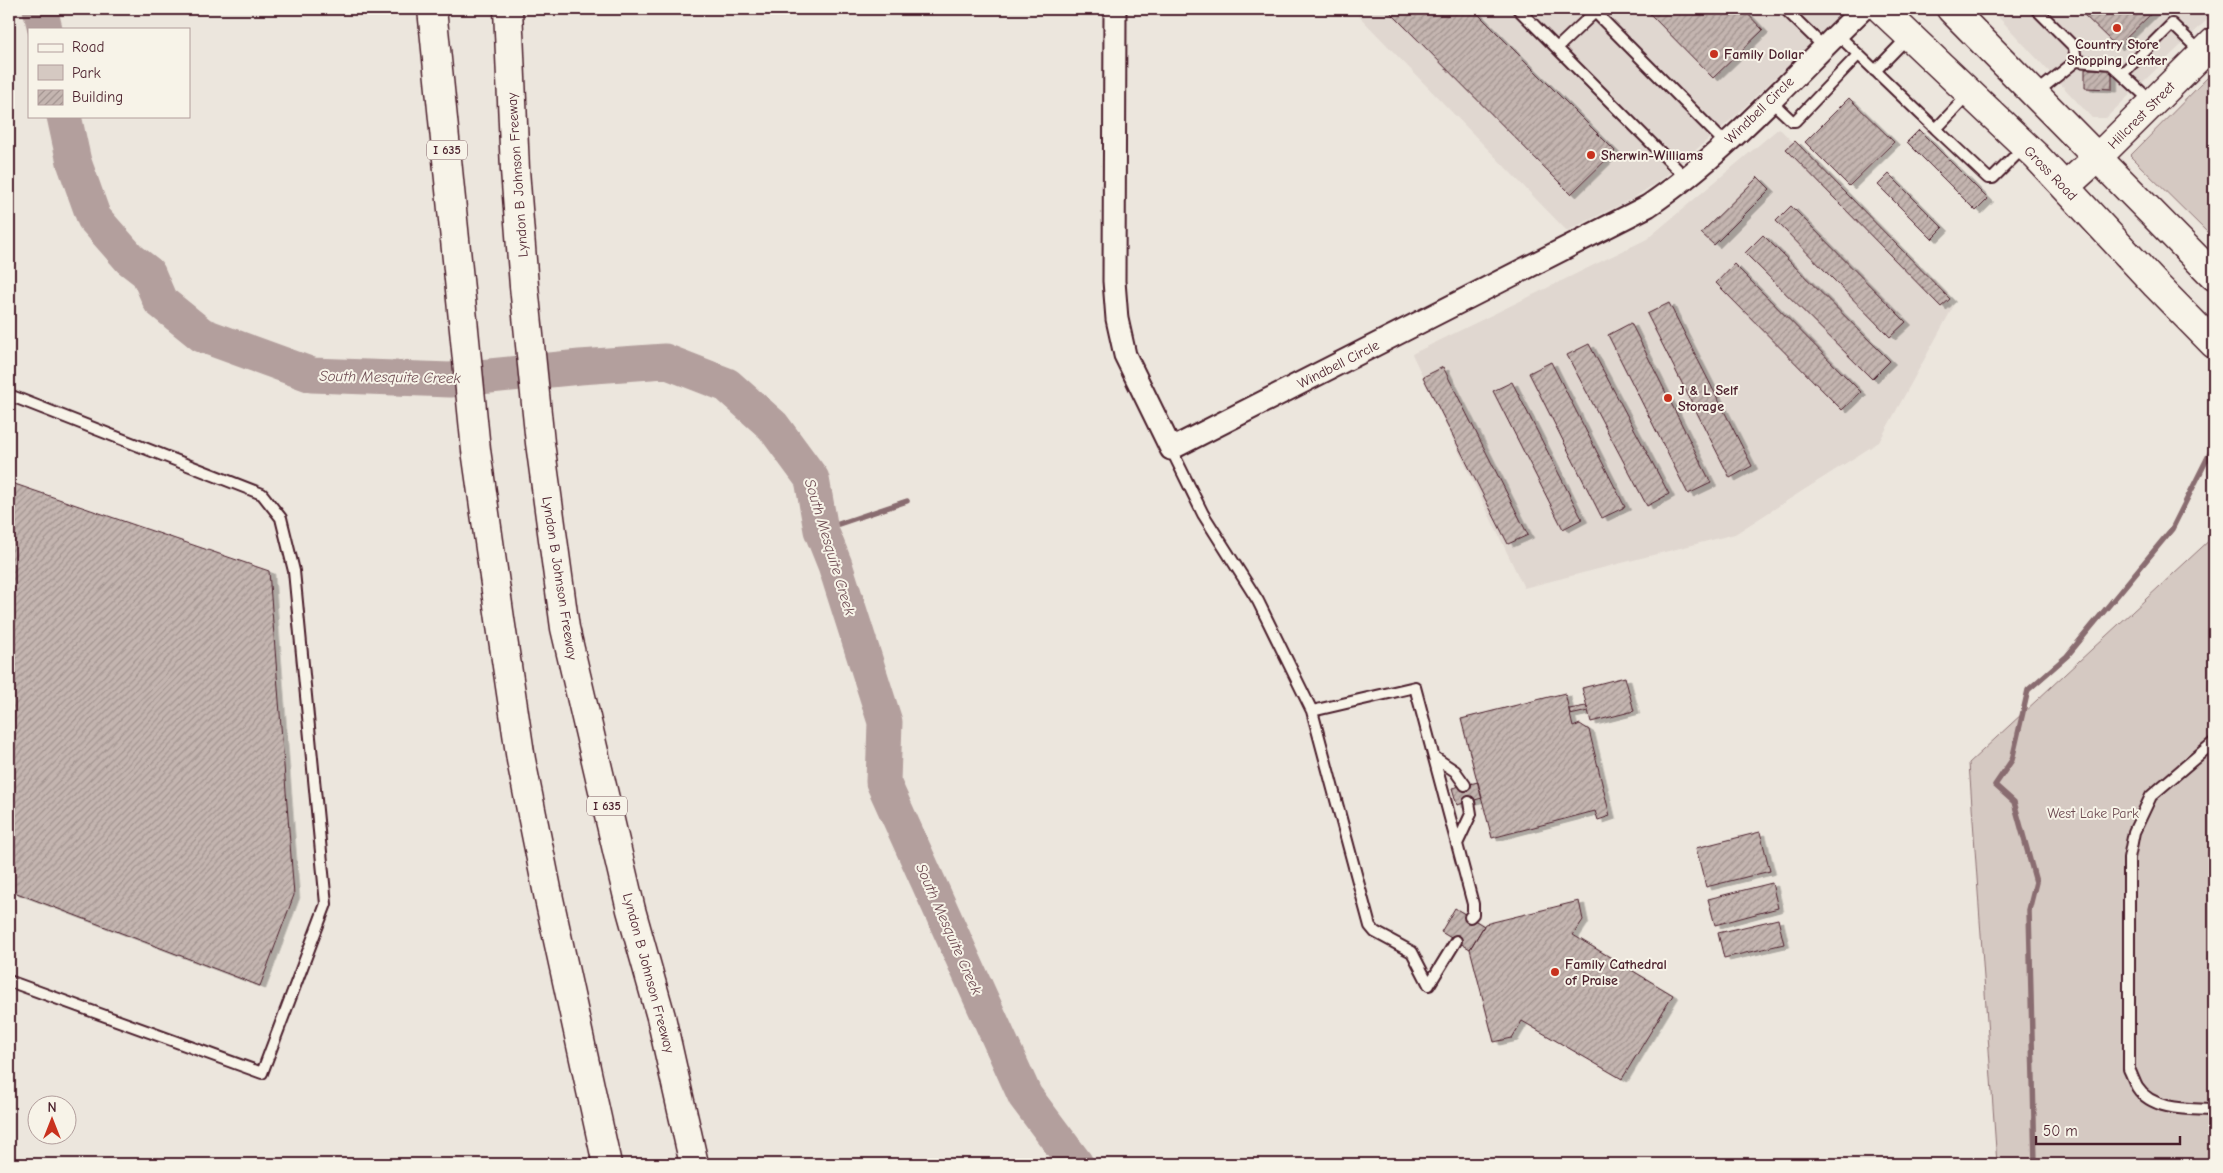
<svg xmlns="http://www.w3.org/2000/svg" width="2223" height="1173" font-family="'Comic Neue',sans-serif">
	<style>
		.built { fill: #e0d7d0 }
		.green { fill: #d5c9c2; stroke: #907476 }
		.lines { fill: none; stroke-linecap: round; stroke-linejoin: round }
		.stream { stroke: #896c6f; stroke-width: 5.5 }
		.river { stroke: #b39f9d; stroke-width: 35 }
		.building { fill: url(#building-hatch); stroke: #4a1f2b; filter: url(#shadow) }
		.lane-casing { stroke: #4a1f2b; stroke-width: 14 }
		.street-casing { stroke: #4a1f2b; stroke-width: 25 }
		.secondary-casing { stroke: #4a1f2b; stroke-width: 31 }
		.highway-casing { stroke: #4a1f2b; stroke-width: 31 }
		.lane { stroke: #f7f3e8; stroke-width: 10 }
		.street { stroke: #f7f3e8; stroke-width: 21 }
		.secondary { stroke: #f7f3e8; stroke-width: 28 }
		.highway { stroke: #f7f3e8; stroke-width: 28 }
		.poi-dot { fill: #c8321e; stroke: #f7f3e8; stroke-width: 2 }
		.labels { text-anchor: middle; stroke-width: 4; stroke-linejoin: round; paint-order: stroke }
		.shield { fill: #f7f3e8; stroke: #7e5f64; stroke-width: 1 }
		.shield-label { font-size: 12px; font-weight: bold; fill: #4a1f2b }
		.poi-label { font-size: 14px; font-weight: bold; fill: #4a1f2b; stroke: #f7f3e8; text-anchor: start }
		.street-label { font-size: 14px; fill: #4a1f2b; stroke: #f7f3e8 }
		.park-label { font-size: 14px; fill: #6d4a51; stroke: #f7f3e8 }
		.water-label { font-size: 15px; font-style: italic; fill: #6f4c53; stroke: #f7f3e8 }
	</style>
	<defs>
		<pattern id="building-hatch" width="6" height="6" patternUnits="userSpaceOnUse" patternTransform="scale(1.25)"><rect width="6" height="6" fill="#c4b5b0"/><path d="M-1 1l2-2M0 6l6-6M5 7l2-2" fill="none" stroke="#a1938f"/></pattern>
		<filter id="shadow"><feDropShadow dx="5.5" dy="3" stdDeviation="0" flood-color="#0004"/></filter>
	</defs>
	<rect width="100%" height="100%" fill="#ece6dd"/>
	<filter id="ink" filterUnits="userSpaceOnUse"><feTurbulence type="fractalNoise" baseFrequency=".02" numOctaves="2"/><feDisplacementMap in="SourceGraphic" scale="10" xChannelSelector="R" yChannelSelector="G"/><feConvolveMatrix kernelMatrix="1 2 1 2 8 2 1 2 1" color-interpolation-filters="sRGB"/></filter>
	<g filter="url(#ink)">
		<path class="built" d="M1352,9H1847L1733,118L1662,179L1632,199L1567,231Z
			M1991,9H2214V13L2106,118H2092Z
			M1779,128L1953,307L1879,442L1735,534L1524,588L1412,354L1647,239Z"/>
		<path class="green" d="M2214,71V239L2130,156Z
			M2214,536V1164H1997L1969,763Z"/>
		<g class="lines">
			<path class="stream" d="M821,530L907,501
				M2035,1164L2029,910L2036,882L2014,802L1995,785L2012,760L2028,690L2067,656L2172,529L2214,445"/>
			<path class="river" d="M40,9L45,29
				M64,116L74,162L94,218L130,259L148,273L160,301L202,335L312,375L450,380L580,367L665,361L727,385L773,426L812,479L821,530L835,565L885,722L883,782L1025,1096L1076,1164"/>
		</g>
		<path class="building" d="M1387,9H1473L1615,151L1571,194Z
			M1654,9H1743L1763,30L1713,78L1649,13Z
			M2078,9H2156L2117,47Z
			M2085,69H2112V89L2085,88Z
			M1849,98L1894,142L1849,186L1805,142Z
			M1919,130L1988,199L1976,211L1907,142Z
			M1795,141L1950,299L1941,307L1786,149Z
			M1889,174L1943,228L1932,239L1878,185Z
			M1758,177L1770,189L1714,245L1701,233Z
			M1791,206L1906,322L1890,337L1776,221Z
			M1763,235L1890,361L1872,379L1745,253Z
			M1734,264L1861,392L1842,410L1716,283Z
			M1669,303L1752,466L1730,478L1647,314Z
			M1631,323L1711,483L1688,494L1608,335Z
			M1589,344L1669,494L1647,506L1567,355Z
			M1551,362L1625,507L1602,518L1529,373Z
			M1443,367L1528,535L1508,544L1423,377Z
			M1512,382L1582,519L1563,529L1493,391Z
			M9,482L269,571L294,895L260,986L9,890Z
			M1625,677L1634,711L1591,722L1582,688Z
			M1565,693L1573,727L1580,724L1589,730L1610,816L1598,820L1595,811L1492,838L1461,719Z
			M1586,706L1588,711L1570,715L1569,709Z
			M1478,782L1482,798L1457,805L1452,788Z
			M1760,832L1770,871L1706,887L1696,848Z
			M1772,883L1778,908L1715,925L1708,899Z
			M1579,901L1583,920L1573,935L1673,995L1622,1079L1522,1021L1512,1038L1494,1042L1470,949L1485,924Z
			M1455,908L1484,926L1470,949L1441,932Z
			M1778,919L1784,944L1724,958L1718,933Z"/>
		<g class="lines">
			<g class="lane-casing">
				<path id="lane" d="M1518,9L1687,179
					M1599,9L1595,12L1725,143
					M1785,9L1823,46
					M2036,9L2074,47L2076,61
					M1837,34L1936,129
					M1557,48L1595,12L1592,9
					M1875,71L1909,36
					M2122,74L2172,24L2202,53
					M2036,93L2076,61L2111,64L2152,102
					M1969,94L1936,129L1988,178H1993L2025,146
					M1770,100L1792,121H1795L1858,55
					M9,395L262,494L281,518L294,571L326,904L262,1073L9,981
					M1171,449L1203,514L1258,601L1312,711L1370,926L1375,932L1412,952L1429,985
					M1312,711L1415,687L1473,904V914L1470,917
					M2214,742L2151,796L2134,832L2129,858V1069C2132,1075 2134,1081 2137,1087C2152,1111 2190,1109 2214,1110
					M1434,757L1455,771L1465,785
					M1457,844L1471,814L1469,802
					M1429,985L1456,941"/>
			</g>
			<g class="street-casing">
				<path id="street" d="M1115,9L1114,281L1117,319L1125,355L1171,449L1648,206C1728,152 1793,76 1863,9"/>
			</g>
			<g class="secondary-casing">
				<path id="secondary" d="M1881,9L2036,156L2156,285L2214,344
					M1951,9L2214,276
					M2065,187L2098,157L2214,42"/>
			</g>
			<g class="highway-casing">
				<path id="highway" d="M432,9L476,450L500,619L521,760L549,899L607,1164
					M508,9L515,170L524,286L540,443L565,628L631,910L661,1017L694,1164"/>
			</g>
			<use href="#lane" class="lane"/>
			<use href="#street" class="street"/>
			<use href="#secondary" class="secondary"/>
			<use href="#highway" class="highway"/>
		</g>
	</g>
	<g class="poi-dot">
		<circle cx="2117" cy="28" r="5"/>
		<circle cx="1714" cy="54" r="5"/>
		<circle cx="1591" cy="155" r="5"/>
		<circle cx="1668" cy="398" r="5"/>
		<circle cx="1555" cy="972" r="5"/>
	</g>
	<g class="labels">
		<g class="shield">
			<rect x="427" y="140.5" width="40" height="19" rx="4"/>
			<rect x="587" y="796.5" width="40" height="19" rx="4"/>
		</g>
		<g class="shield-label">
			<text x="447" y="154">I 635</text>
			<text x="607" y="810">I 635</text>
		</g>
		<g class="poi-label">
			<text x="2117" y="49" text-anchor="middle">Country Store<tspan x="2117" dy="16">Shopping Center</tspan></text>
			<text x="1724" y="59">Family Dollar</text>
			<text x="1601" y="160">Sherwin-Williams</text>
			<text x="1678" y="395">J &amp; L Self<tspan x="1678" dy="16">Storage</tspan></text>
			<text x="1565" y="969">Family Cathedral<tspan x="1565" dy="16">of Praise</tspan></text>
		</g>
		<g class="street-label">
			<text transform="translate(1759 110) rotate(-44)" y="5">Windbell Circle</text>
			<text transform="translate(2141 115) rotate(-45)" y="5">Hillcrest Street</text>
			<text transform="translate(2051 173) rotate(46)" y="5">Gross Road</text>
			<text transform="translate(517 175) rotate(-94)" y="5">Lyndon B Johnson Freeway</text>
			<text transform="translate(1338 364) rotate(-27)" y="5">Windbell Circle</text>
			<text transform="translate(560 578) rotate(81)" y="5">Lyndon B Johnson Freeway</text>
			<text transform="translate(649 973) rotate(75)" y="5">Lyndon B Johnson Freeway</text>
		</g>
		<g class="park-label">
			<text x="2093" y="818">West Lake Park</text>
		</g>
		<g class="water-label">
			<text transform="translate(390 377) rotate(1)" y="5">South Mesquite Creek</text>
			<text transform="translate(830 547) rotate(73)" y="5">South Mesquite Creek</text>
			<text transform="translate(949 929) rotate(66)" y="5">South Mesquite Creek</text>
		</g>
	</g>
	<rect width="2223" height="1173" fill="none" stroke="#f7f3e8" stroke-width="30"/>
	<rect x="15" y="15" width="2193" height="1143" fill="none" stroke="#4a1f2b" stroke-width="2" filter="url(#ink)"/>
	<rect x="28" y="28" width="162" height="90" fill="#f7f3e8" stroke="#b29e9c"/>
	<rect x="38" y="44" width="25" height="8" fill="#f7f3e8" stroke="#b29e9c"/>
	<text x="72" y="52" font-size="15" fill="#4a1f2b">Road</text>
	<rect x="38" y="65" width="25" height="15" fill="#d5c9c2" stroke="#b29e9c"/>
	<text x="72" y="78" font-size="15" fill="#4a1f2b">Park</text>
	<rect x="38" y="90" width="25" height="15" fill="url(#building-hatch)" stroke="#b29e9c"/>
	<text x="72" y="102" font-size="15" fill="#4a1f2b">Building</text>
	<g transform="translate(52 1120)"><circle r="24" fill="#f7f3e8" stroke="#b29e9c"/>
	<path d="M0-4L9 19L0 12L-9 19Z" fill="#c8321e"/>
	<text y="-8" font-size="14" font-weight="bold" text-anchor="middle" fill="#4a1f2b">N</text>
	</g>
	<path d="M2036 1136v8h144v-8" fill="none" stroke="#4a1f2b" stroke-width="2.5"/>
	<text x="2043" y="1136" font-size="15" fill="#4a1f2b" stroke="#f7f3e8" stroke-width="4" paint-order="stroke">50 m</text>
</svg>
